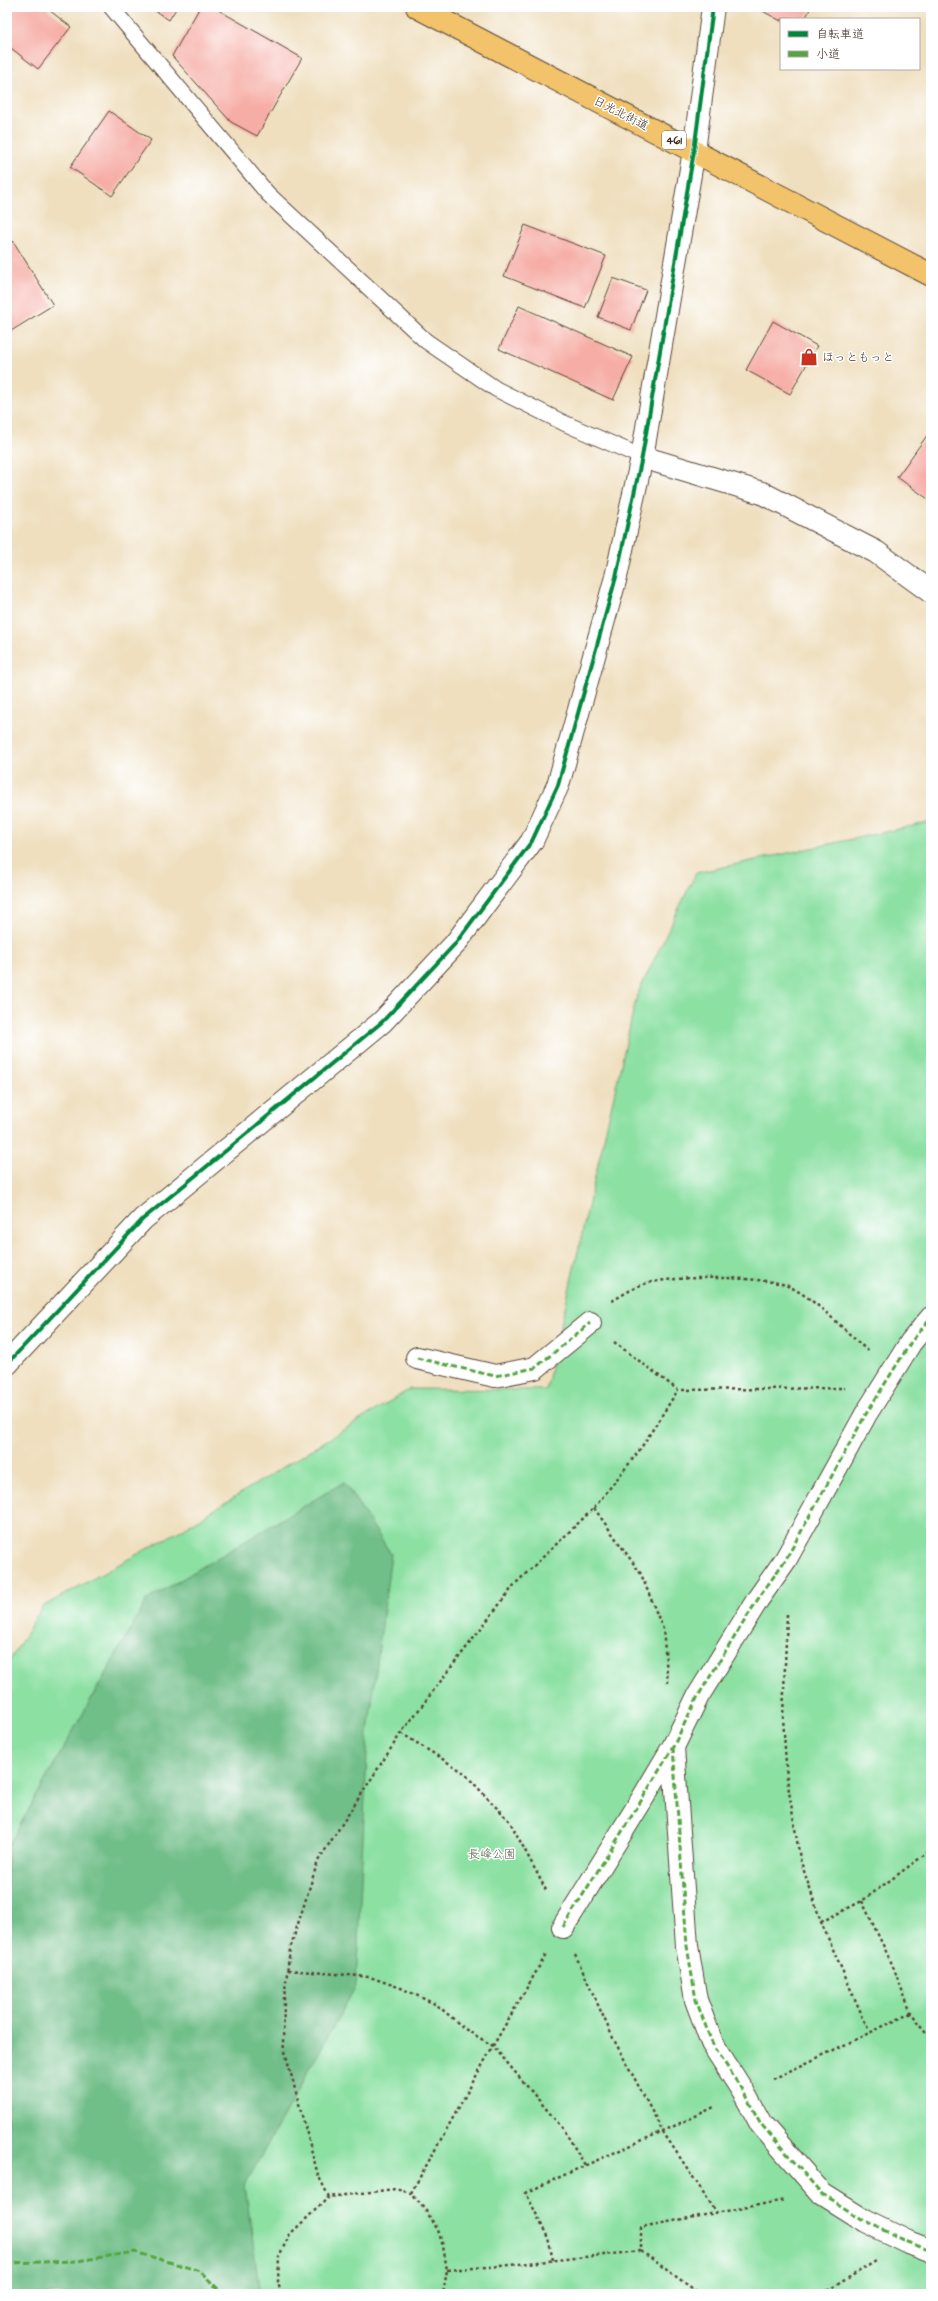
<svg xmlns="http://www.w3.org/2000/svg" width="938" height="2301" font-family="'Architects Daughter','Klee One',sans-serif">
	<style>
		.green { fill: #8be0a2; stroke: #638560 }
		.forest { fill: #70be88; stroke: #567453 }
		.building { fill: #f6ada6 }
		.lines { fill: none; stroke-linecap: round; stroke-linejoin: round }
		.service-casing { stroke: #564536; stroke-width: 17 }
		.pedestrian-casing { stroke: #564536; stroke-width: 24 }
		.minor-casing { stroke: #564536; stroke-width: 24 }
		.trunk-casing { stroke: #564536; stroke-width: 24 }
		.path { stroke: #564536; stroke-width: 2.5; stroke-dasharray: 3 3; stroke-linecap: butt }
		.service { stroke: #fff; stroke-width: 15 }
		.pedestrian { stroke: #fff; stroke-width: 22 }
		.minor { stroke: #fff; stroke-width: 22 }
		.trunk { stroke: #f2c36a; stroke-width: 22 }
		.quiet { stroke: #54a441; stroke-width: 3; stroke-dasharray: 6 3; stroke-linecap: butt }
		.cycleway-casing { stroke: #fff; stroke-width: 6 }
		.cycleway { stroke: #00873e; stroke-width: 4 }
		.labels { text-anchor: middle; stroke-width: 3; stroke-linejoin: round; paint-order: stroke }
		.shield { fill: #fff; stroke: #766a62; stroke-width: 1 }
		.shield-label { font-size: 11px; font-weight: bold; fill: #3b2a1e }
		.street-label { font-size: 12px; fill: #3b2a1e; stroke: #fff }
		.poi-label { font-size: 12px; fill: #3b2a1e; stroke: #fff; text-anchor: start }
		.park-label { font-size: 12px; fill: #536146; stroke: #fff }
	</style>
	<rect width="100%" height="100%" fill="#fff"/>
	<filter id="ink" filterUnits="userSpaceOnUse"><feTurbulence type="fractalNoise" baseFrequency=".025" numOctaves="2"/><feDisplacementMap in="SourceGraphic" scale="8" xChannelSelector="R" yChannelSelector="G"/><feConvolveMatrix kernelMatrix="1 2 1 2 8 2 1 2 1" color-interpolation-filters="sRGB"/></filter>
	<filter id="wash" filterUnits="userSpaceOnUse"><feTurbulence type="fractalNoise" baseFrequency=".012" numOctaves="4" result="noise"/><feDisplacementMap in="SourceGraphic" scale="16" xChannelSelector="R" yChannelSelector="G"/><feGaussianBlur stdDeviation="0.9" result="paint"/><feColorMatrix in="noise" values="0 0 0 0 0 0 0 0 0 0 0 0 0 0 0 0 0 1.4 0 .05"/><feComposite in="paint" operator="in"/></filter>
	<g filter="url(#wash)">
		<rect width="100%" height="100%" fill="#efdfbf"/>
		<path class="green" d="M931,822V2294H7V1665L42,1607L181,1530L410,1389L546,1390L637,995L696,873Z"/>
		<path class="forest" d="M344,1482L391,1554L368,1733L356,1986L245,2185L260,2294H7V1848L147,1600Z"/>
		<g id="blocks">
			<path class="building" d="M7,7H45L71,27L38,69L7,45Z
				M149,7H177L169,20Z
				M200,7H213L302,58L257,136L231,122L172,56Z
				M755,7H811L805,19H781V21Z
				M109,111L151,140L112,196L70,167Z
				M525,225L606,256L585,308L504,276Z
				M13,241L53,305L11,331L7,325V245Z
				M613,278L646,290L631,330L598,317Z
				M519,306L633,357L613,400L499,349Z
				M773,321L817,346L790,394L746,370Z
				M931,430V501L897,477Z"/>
		</g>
	</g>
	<g filter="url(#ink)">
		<use href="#blocks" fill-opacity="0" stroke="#564536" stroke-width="1"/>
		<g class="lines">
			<g class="service-casing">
				<path id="service" d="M111,7L268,194L426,341L496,389L564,423L642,457"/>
			</g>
			<g class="pedestrian-casing">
				<path id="pedestrian" d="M417,1358L495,1376L535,1368L590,1323
					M673,1747L687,1946L696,2000L712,2043L744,2093L761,2124L822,2194L865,2221L908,2242L931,2251
					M563,1927L641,1801L673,1747L698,1696L758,1599L786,1559L866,1414L911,1342L931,1318"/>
			</g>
			<g class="minor-casing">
				<path id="minor" d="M642,457L762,493L876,552L931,592
					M7,1364L143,1219L382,1022L455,944L532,841L558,785L616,577L642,457L694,151L713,7"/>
			</g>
			<g class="trunk-casing">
				<path id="trunk" d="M417,7L931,275"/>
			</g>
			<path class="path" d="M612,1301C621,1296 631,1289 641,1285C667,1275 759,1276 785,1285C811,1294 847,1333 868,1351
				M614,1342L678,1390L845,1388
				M594,1508L641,1574L663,1629L668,1683
				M787,1614L783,1717L787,1779L800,1859L821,1922L869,2031
				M401,1733L463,1772L510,1822L547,1892
				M862,1901L892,1964L911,2013L931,2037
				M821,1922L862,1901L931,1850
				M575,1954L613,2038L663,2132L717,2213
				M288,1970L370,1977L401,1988L437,2005L465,2029L493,2046L564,2130L585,2165
				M773,2079L911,2013
				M411,2193L493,2046L547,1953
				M329,2197L318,2175L283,2044L284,1998L290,1949L318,1861L401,1733L515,1584L594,1508L639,1451L678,1390
				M641,2251L700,2294
				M553,2260L548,2238L526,2193C589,2162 654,2137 716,2106
				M447,2270L501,2266L641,2251V2227L785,2200
				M281,2294L278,2282L279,2256L290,2234L329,2197L395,2189L411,2193L426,2211L438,2230L443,2246L447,2270L443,2294
				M822,2294L876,2261"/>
			<use href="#service" class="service"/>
			<use href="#pedestrian" class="pedestrian"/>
			<use href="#minor" class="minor"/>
			<use href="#trunk" class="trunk"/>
			<path class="quiet" d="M417,1358L495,1376L535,1368L590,1323
				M673,1747L687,1946L696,2000L712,2043L744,2093L761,2124L822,2194L865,2221L908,2242L931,2251
				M563,1927L641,1801L673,1747L698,1696L758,1599L786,1559L866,1414L911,1342L931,1318
				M7,2263L77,2261L135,2252L200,2271L223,2294"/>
			<g class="cycleway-casing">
				<path id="cycleway" d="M7,1364L143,1219L382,1022L455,944L532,841L558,785L616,577L642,457L694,151L713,7"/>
			</g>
			<use href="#cycleway" class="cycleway"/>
		</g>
	</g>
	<defs>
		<g id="shop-bare" transform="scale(1.38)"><path d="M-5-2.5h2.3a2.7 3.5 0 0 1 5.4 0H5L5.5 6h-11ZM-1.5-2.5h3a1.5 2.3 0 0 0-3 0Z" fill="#c8321e" stroke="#fff" stroke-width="2.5" paint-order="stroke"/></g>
	</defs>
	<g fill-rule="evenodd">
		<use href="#shop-bare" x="809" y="357"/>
	</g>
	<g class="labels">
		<rect class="shield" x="662" y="131" width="24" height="18" rx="3"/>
		<g class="shield-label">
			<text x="674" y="144">461</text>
		</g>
		<g class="street-label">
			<text transform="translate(621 113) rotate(27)" y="4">日光北街道</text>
		</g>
		<g class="poi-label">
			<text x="822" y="361">ほっともっと</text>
		</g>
		<g class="park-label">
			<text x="492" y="1858">長峰公園</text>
		</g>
	</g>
	<rect width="938" height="2301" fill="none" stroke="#fff" stroke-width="24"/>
	<rect x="780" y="18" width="140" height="52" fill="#ffffff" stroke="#b1aaa5"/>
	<rect x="788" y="31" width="20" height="6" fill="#00873e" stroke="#b1aaa5"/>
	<text x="816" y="38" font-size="12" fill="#3b2a1e">自転車道</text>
	<rect x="788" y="51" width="20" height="6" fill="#54a441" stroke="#b1aaa5"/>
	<text x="816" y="58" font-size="12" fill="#3b2a1e">小道</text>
</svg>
